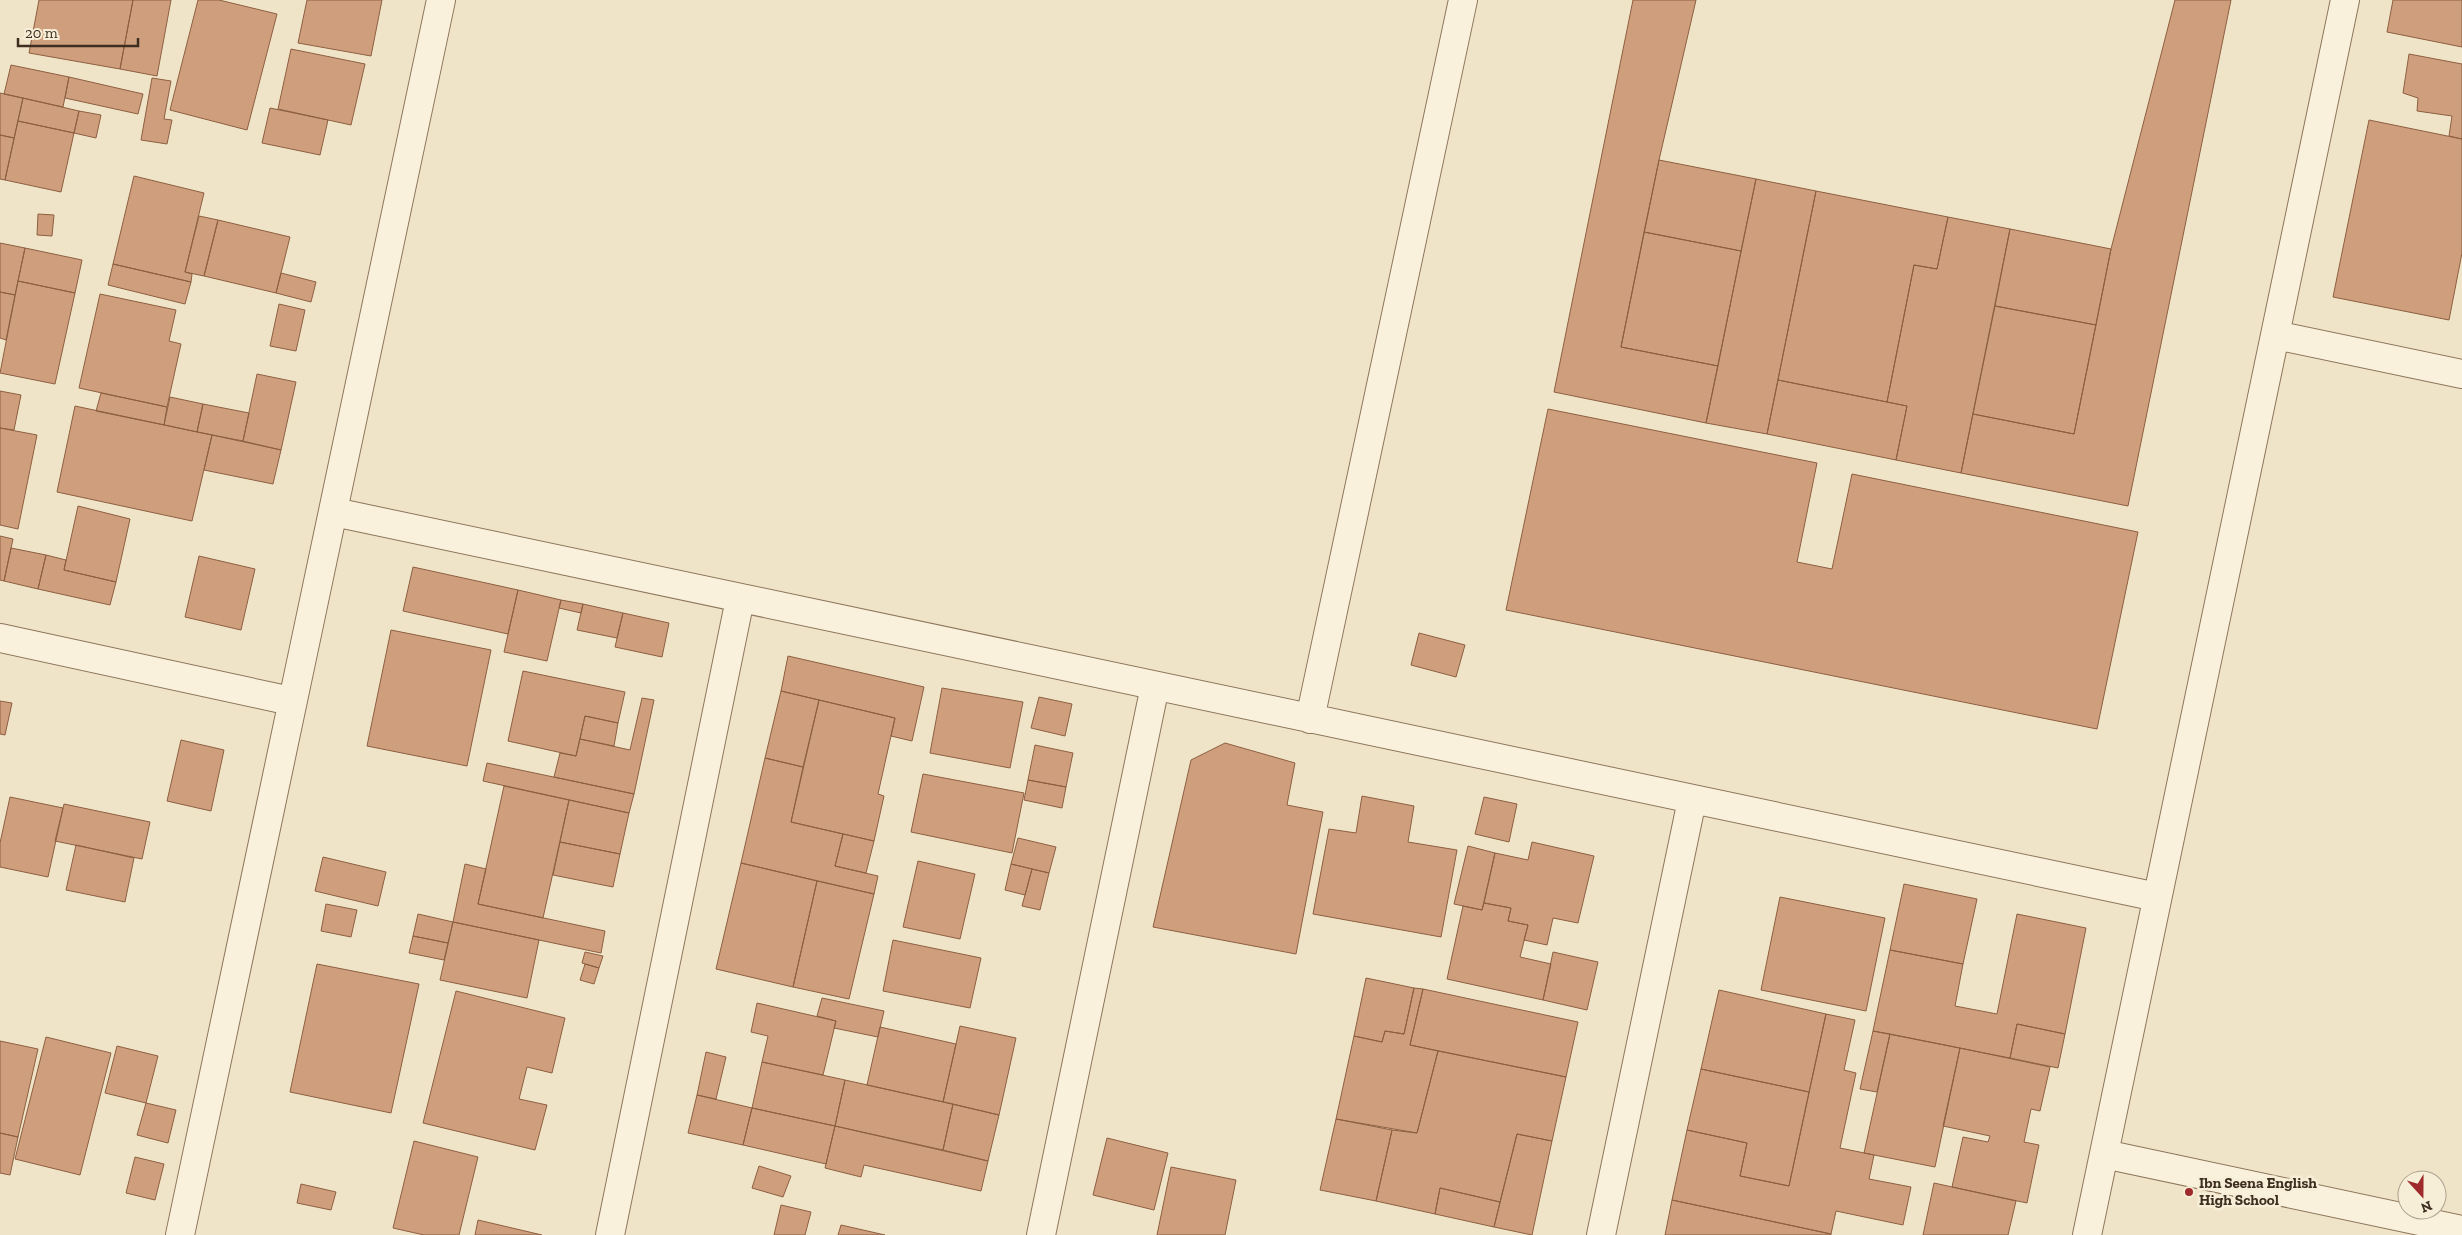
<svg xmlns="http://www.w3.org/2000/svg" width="2462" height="1235" font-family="'Zilla Slab',serif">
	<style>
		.building { fill: #cf9f7d; stroke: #8d5f41 }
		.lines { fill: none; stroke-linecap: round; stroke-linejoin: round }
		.minor-casing { stroke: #8d765c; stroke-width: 30 }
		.minor { stroke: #faf1dc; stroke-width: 28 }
		.poi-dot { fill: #9e2a2b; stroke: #f7eed8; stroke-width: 2 }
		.labels { text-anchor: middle; stroke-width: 5; stroke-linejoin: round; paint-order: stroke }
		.poi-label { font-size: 15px; font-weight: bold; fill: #3d2e20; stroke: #f7eed8; text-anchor: start }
	</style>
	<rect width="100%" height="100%" fill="#f0e4c8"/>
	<path class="building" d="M39,0H133L120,69L29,53Z
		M133,0H171L157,76L120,69Z
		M198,0H219L277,14L247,130L170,110Z
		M307,0H382L371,56L298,43Z
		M1633,0H1696L1659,160L1621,347L1718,366L1706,423L1554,392Z
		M2175,0H2231L2128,506L1961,473L1973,414L2074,434L2111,249Z
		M2393,0H2462V47L2387,32Z
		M291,49L365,64L351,125L278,109Z
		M2409,54L2462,64V139L2449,136L2452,116L2417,111L2418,98L2403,93Z
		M11,65L69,77L63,107L4,94Z
		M69,77L143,94L138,114L65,98Z
		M152,78L171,81L164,119L172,120L167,144L141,140Z
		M0,93L23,98L14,138L0,135Z
		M23,98L79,111L74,133L18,121Z
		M270,108L328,120L320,155L262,143Z
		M79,111L101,115L96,138L74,133Z
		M2369,120L2462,139V253L2449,320L2333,297Z
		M18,121L74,133L61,192L5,180Z
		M0,135L14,138L5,180L0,179Z
		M1659,160L1756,179L1741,251L1644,232Z
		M134,176L204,193L185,272L192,274L191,282L113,264Z
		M1756,179L1816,191L1767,434L1706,423Z
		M1816,191L1948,217L1937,269L1914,265L1887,402L1778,380Z
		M38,214L54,215L52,236L37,235Z
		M199,216L218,220L204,276L185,272Z
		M1948,217L2010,229L1961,473L1896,460L1907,406L1887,402L1914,265L1937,269Z
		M218,220L290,237L276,293L204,276Z
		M2010,229L2111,249L2096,325L1995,306Z
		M1644,232L1741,251L1718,366L1621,347Z
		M0,243L25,248L15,295L0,292Z
		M25,248L82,260L75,293L18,281Z
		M113,264L191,282L185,304L108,285Z
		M281,273L316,282L311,302L276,293Z
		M18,281L75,293L55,384L0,373Z
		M0,292L15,295L6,340L0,338Z
		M100,294L176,310L169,341L181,344L167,407L79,388Z
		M279,304L305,310L296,351L270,346Z
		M1995,306L2096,325L2074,434L1973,414Z
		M257,374L296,382L281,450L243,441Z
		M1778,380L1907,406L1896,460L1767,434Z
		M0,391L21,395L14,430L0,428Z
		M101,393L167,407L164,425L96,411Z
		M170,397L203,404L197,432L164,425Z
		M203,404L249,413L243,441L197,432Z
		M75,406L212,435L192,521L57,492Z
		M1548,409L1817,463L1797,562L1832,569L1852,474L2138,532L2097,729L1506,610Z
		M0,428L37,435L18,529L0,525Z
		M212,435L281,450L273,484L204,470Z
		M78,506L130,519L116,582L64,570Z
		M0,536L13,539L4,581L0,580Z
		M11,548L46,555L38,589L4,581Z
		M46,555L66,560L64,570L116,582L110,605L38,589Z
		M199,556L255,569L241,630L185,617Z
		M413,567L518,590L508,634L403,611Z
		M518,590L561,600L547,661L504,652Z
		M561,600L583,604L581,613L559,608Z
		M583,604L623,613L617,638L577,630Z
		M623,613L669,623L662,657L615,647Z
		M391,630L491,650L467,766L367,746Z
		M1419,633L1465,645L1456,677L1411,665Z
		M788,656L924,687L912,741L891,736L895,718L781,691Z
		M523,671L625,692L618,723L585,716L576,756L508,741Z
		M942,688L1023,702L1010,768L930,753Z
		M781,691L819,700L803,767L765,758Z
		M1039,697L1072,704L1065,736L1031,728Z
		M642,698L654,700L634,794L554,777L560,753L576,756L580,739L630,750Z
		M819,700L895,718L878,794L884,796L874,841L791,822Z
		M0,701L12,703L5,735L0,734Z
		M585,716L618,723L614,746L580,739Z
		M181,740L224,750L211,811L167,801Z
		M1225,743L1295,763L1287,805L1323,812L1296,954L1153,927L1191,760Z
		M1035,745L1073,753L1066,787L1028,780Z
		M765,758L803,767L791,822L843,834L835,866L878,876L874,894L741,863Z
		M487,763L634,794L629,813L483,781Z
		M923,774L1024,793L1012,853L911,832Z
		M1028,780L1066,787L1062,808L1024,800Z
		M504,786L569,800L543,918L478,904Z
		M1362,796L1414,806L1408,842L1457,850L1441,937L1313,914L1329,829L1356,833Z
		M10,797L63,808L48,877L0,867V843Z
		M1484,797L1517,804L1509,842L1475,834Z
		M569,800L629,813L620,854L560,842Z
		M64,804L150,822L142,859L55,841Z
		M843,834L874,841L866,873L835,866Z
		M1018,838L1056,847L1049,873L1011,864Z
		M560,842L620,854L613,887L553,875Z
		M1532,842L1594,856L1578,923L1553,918L1547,945L1524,940L1528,925L1508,921L1511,908L1484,903L1495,853L1528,860Z
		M76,845L134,858L125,902L66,890Z
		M1468,846L1495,853L1482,910L1454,904Z
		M323,857L386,872L378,906L315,891Z
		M918,861L975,874L960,939L903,927Z
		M741,863L817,881L793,987L716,969Z
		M465,864L486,869L478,904L605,931L601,953L453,922Z
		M1011,864L1032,869L1025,895L1005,890Z
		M1032,869L1049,873L1040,910L1022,906Z
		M817,881L874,894L849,999L793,987Z
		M1904,884L1977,899L1963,964L1890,950Z
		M1780,897L1885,918L1866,1011L1761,990Z
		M1484,903L1511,908L1508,921L1528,925L1520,957L1551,964L1543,1000L1447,979L1463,906L1482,910Z
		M326,904L357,910L351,937L321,931Z
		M418,914L453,922L448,943L413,936Z
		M2017,914L2086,928L2065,1034L2017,1024L2010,1058L1873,1031L1890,950L1963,964L1955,1006L1997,1014Z
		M453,922L539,940L527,998L440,980Z
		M413,936L448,943L444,960L409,953Z
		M893,940L981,958L970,1008L883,991Z
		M585,952L603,956L599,968L582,963Z
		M1553,952L1598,962L1587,1010L1543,1000Z
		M317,964L419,984L391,1113L290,1092Z
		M585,964L599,968L594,984L580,980Z
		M1366,978L1414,988L1404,1034L1385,1031L1382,1042L1354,1036Z
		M1414,988L1423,989L1410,1045L1438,1051L1417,1133L1336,1119L1354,1036L1382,1042L1385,1031L1404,1034Z
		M1423,989L1578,1022L1566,1077L1410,1045Z
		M1719,990L1826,1014L1809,1092L1701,1069Z
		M456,991L565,1018L552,1073L527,1067L519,1099L547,1105L535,1150L423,1123Z
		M822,998L884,1011L878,1037L834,1028L836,1021L817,1016Z
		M757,1003L836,1021L823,1075L762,1062L768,1036L751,1032Z
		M1826,1014L1855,1020L1844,1070L1856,1073L1840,1148L1874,1155L1869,1179L1911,1187L1903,1225L1836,1211L1831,1234L1672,1200L1687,1130L1747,1143L1740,1176L1789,1186Z
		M2017,1024L2065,1034L2058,1068L2010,1058Z
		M960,1026L1016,1038L999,1115L943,1102Z
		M880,1027L956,1044L943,1102L867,1085Z
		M1873,1031L1890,1034L1877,1092L1860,1089Z
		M1890,1034L1960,1048L1935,1167L1864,1153Z
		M46,1037L111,1053L80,1175L15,1159Z
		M0,1041L38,1049L18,1137L0,1133Z
		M117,1046L158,1056L146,1103L105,1093Z
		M1960,1048L2050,1067L2040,1111L2031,1109L2024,1142L2039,1145L2027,1203L1952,1187L1963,1137L1988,1142L1990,1136L1943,1126Z
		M1438,1051L1566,1077L1552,1141L1517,1134L1500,1202L1440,1188L1435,1214L1376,1201L1392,1130L1417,1133Z
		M706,1052L726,1057L716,1099L697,1095Z
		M762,1062L845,1080L835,1126L752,1108Z
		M1701,1069L1809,1092L1789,1186L1740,1176L1747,1143L1687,1130Z
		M845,1080L953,1104L943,1150L835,1126Z
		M697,1095L752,1108L743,1145L688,1133Z
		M146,1103L176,1110L168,1143L137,1135Z
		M953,1104L999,1115L988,1161L943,1150Z
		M752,1108L835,1126L826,1164L743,1145Z
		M1336,1119L1392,1130L1376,1201L1320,1190Z
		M835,1126L988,1161L981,1191L864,1165L861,1177L825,1168Z
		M0,1133L18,1137L10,1175L0,1173Z
		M1517,1134L1552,1141L1532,1235L1494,1227Z
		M1107,1138L1168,1153L1154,1210L1093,1195Z
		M414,1141L478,1157L459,1235H424L393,1228Z
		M135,1157L164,1164L155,1200L126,1193Z
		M759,1166L791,1176L783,1197L752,1188Z
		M1171,1167L1236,1180L1225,1235H1157Z
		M1934,1183L2016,1201L2008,1235H1923Z
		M301,1184L336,1192L331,1210L297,1203Z
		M1440,1188L1500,1202L1494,1227L1435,1214Z
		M1672,1200L1831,1234V1235H1665Z
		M781,1205L811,1212L805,1235H774Z
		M478,1220L542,1235H475Z
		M841,1225L885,1235H838Z"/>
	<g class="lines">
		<g class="minor-casing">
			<path id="minor" d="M2275,335L2462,374
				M334,512L2157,897
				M0,638L291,701
				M1310,719L1463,0
				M2104,1154L2462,1230
				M180,1235C266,823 355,412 441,0
				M610,1235L740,599
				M1041,1235L1155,686
				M1601,1235L1692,800
				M2087,1235L2345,0"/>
		</g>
		<use href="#minor" class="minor"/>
	</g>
	<circle class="poi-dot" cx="2189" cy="1192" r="5"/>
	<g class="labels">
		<g class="poi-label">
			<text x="2199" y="1188">Ibn Seena English<tspan x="2199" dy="17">High School</tspan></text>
		</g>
	</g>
	<g transform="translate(2422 1195) rotate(159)"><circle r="24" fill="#f7eed8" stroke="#ada18e"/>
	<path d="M0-4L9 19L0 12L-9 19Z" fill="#9e2a2b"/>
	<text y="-8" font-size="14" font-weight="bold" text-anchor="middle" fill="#3d2e20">N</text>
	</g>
	<path d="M18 38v8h120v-8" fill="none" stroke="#3d2e20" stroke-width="2.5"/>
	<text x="25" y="38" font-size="15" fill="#3d2e20" stroke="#f7eed8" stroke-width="4" paint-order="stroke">20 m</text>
</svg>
